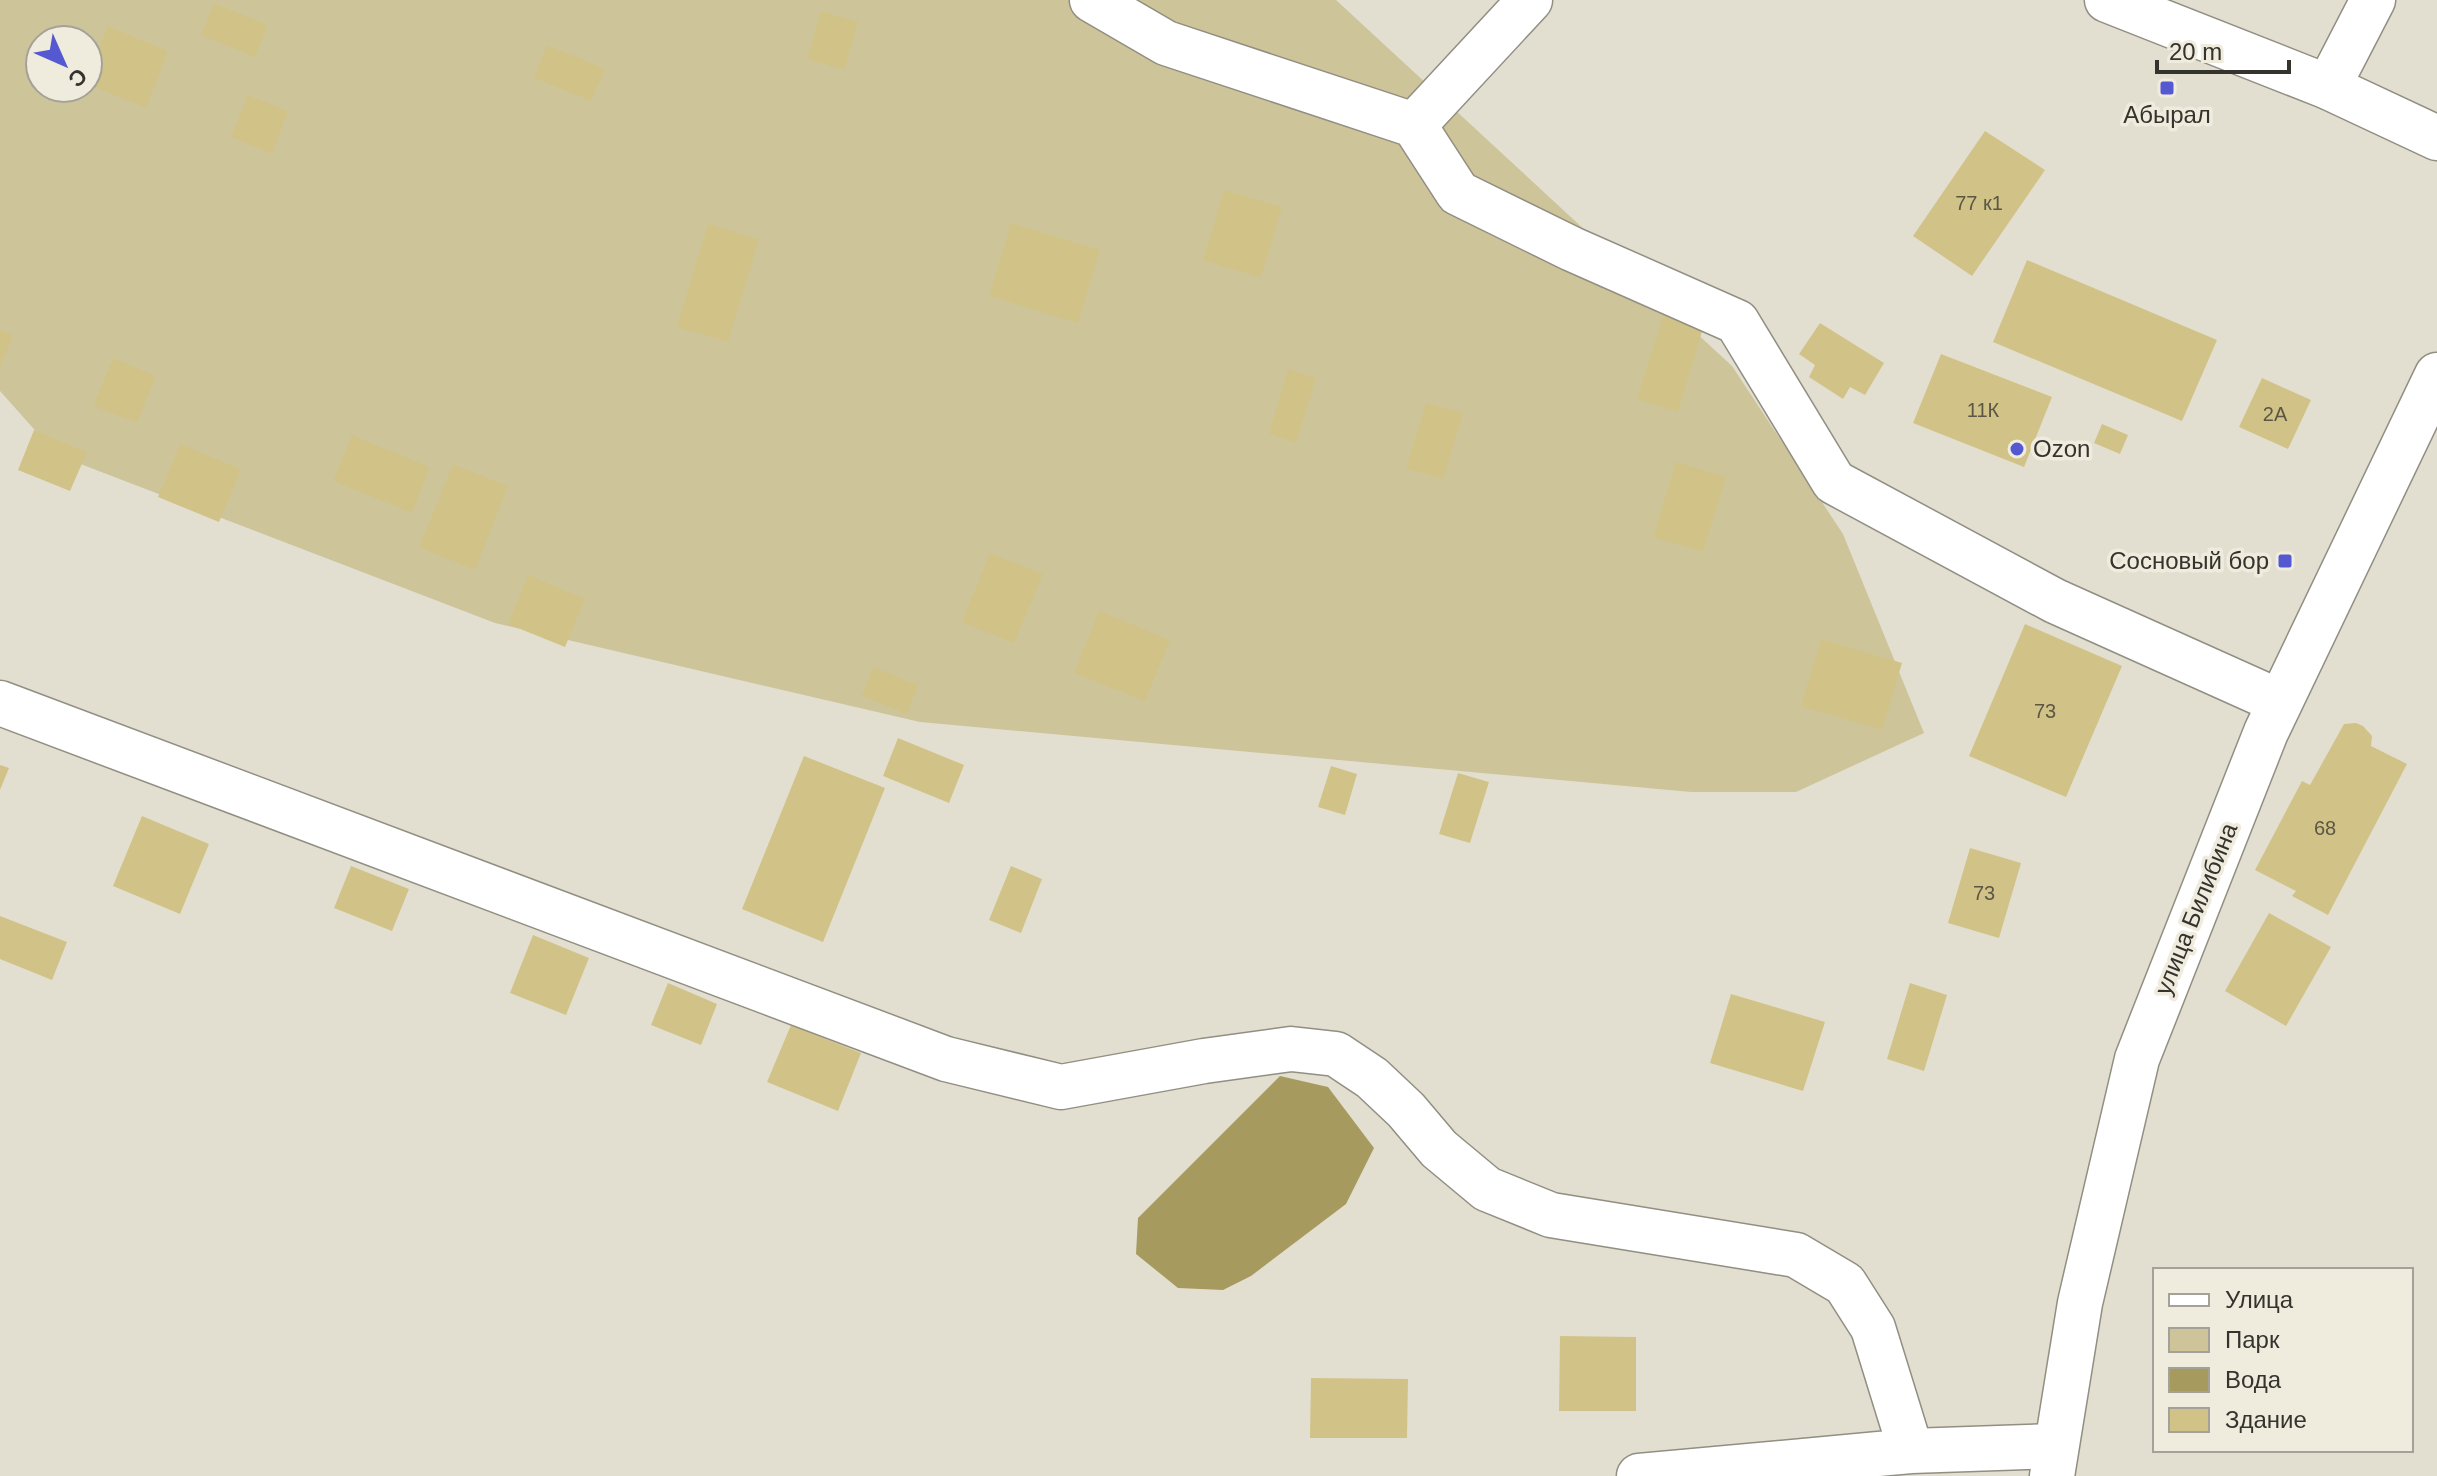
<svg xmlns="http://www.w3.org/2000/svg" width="2437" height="1476" font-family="Helvetica,sans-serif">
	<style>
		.green { fill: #cec49a; fill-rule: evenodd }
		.water { fill: #a79a5f }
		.building { fill: #d1c387 }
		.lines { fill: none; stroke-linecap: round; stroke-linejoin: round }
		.minor-casing { stroke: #918e82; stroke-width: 47 }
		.major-casing { stroke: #918e82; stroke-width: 47 }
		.minor { stroke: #fff; stroke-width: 44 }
		.major { stroke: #fff; stroke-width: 44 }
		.poi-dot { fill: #5559d1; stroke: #efecde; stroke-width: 3 }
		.labels { text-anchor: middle; stroke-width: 7; stroke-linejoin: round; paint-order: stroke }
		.number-label { font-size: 20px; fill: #5b5744 }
		.poi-label { font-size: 24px; fill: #34332e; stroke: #efecde }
		.street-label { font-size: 24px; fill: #34332e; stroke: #efecde }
	</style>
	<rect width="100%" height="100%" fill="#e2dfd1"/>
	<path class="green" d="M0,0H1336L1732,366L1843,534L1924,733L1796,792H1691L920,722L495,623L57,455L0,391ZM40,40H88V88H40Z"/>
	<path class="water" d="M1280,1076L1328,1087L1374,1148L1346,1204L1251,1276L1223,1290L1178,1288L1136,1254L1138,1218Z"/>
	<path class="building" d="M214,3L268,25L255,57L201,35Z
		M821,11L858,22L844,70L807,59Z
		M108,26L168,51L146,108L88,84V74Z
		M547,45L605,69L591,101L534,78Z
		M248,95L288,111L272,154L231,137Z
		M1985,131L2045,170L1972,276L1913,236Z
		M1224,190L1282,207L1261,278L1203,260Z
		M1011,223L1100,250L1078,323L989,296Z
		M708,224L759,239L728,342L677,327Z
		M2027,260L2217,340L2182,421L1993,342Z
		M1663,316L1703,328L1678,412L1637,399Z
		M1820,323L1884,363L1865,395L1850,387L1843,399L1809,377L1815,365L1799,354Z
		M0,330L13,335L0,368Z
		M1941,354L2052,397L2024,467L1913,423Z
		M113,358L156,376L137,423L93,406Z
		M1288,369L1316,378L1296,443L1269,434Z
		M2262,378L2311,400L2288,449L2239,427Z
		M1426,403L1463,413L1443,479L1406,468Z
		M2102,424L2128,435L2120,454L2094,443Z
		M34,430L87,452L70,491L18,470Z
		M352,435L430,467L412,513L333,481Z
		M180,444L241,469L219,522L158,497Z
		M1676,462L1726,477L1703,552L1653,537Z
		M453,464L508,486L475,570L419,547Z
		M990,553L1043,574L1014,643L962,622Z
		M528,575L585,599L565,647L508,624Z
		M1099,611L1170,640L1145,701L1074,673Z
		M2025,624L2122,666L2066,797L1969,756Z
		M1821,639L1902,663L1882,730L1801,706Z
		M873,667L918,685L907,714L862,696Z
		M2356,723L2363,726L2372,736L2371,746L2407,764L2328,915L2292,896L2296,891L2255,870L2302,781L2310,785L2344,724Z
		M898,738L964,765L949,803L883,776Z
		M804,756L885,788L823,942L742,909Z
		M0,765L9,768L0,790Z
		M1331,766L1357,774L1345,815L1318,807Z
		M1458,773L1489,782L1470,843L1439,834Z
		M142,816L209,844L180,914L113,886Z
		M1970,848L2021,863L1999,938L1948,923Z
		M351,866L409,889L392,931L334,908Z
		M1011,866L1042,879L1021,933L989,920Z
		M2269,913L2331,947L2286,1026L2225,991Z
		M0,916L67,942L52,980L0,959Z
		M533,935L589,958L566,1015L510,993Z
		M668,983L717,1004L701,1045L651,1025Z
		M1910,983L1947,995L1924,1071L1887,1059Z
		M1731,994L1825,1022L1803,1091L1710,1063Z
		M791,1025L861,1053L838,1111L767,1082Z
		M1560,1336L1636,1337V1411H1559Z
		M1311,1378L1408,1379L1407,1438H1310Z"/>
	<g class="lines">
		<g class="minor-casing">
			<path id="minor" d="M1092,0L1166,43L1414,125L1458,193L1572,249L1737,322L1834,482L2055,601L2280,702
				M2328,87L2373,0
				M1414,125L1530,0
				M0,703L946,1059L1061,1087L1204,1061L1291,1049L1336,1054L1372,1078L1406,1110L1439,1149L1487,1189L1551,1215L1796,1255L1845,1284L1873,1328L1911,1451
				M1639,1476L1911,1451L2055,1446"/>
		</g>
		<g class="major-casing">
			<path id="major" d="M2107,0L2328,87L2437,138
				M2052,1476L2080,1303L2137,1059L2266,732L2437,375"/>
		</g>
		<use href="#minor" class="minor"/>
		<use href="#major" class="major"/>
	</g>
	<g class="poi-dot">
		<rect x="2159" y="80" width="16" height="16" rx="4"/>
		<circle cx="2017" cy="449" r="8"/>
		<rect x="2277" y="553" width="16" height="16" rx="4"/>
	</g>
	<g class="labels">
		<g class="number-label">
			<text x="1979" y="210">77 к1</text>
			<text x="1983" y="417">11К</text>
			<text x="2275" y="421">2А</text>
			<text x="2045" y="718">73</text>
			<text x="2325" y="835">68</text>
			<text x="1984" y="900">73</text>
		</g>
		<g class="poi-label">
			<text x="2167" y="123">Абырал</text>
			<text x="2033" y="457" text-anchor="start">Ozon</text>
			<text x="2269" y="569" text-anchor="end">Сосновый бор</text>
		</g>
		<g class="street-label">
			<text transform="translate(2196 909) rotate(-68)" y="8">улица Билибина</text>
		</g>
	</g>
	<rect x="2153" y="1268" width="260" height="184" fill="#efecde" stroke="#a4a298" stroke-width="2"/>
	<rect x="2169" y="1294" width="40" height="12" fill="#ffffff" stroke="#a4a298" stroke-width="2"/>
	<text x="2225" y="1308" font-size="24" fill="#34332e">Улица</text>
	<rect x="2169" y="1328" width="40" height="24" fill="#cec49a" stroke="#a4a298" stroke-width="2"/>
	<text x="2225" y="1348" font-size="24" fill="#34332e">Парк</text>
	<rect x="2169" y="1368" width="40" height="24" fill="#a79a5f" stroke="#a4a298" stroke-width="2"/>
	<text x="2225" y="1388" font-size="24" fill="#34332e">Вода</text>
	<rect x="2169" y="1408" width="40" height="24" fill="#d1c387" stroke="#a4a298" stroke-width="2"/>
	<text x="2225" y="1428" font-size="24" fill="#34332e">Здание</text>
	<g transform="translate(64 64) rotate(135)"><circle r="38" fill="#efecde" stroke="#a4a298" stroke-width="2"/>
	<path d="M0-6L14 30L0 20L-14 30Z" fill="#5559d1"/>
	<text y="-12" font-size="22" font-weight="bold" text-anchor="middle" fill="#34332e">С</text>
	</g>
	<path d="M2157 60v12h132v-12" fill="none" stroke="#34332e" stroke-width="4"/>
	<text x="2169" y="60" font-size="24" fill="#34332e" stroke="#efecde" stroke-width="6" paint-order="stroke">20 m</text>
</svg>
